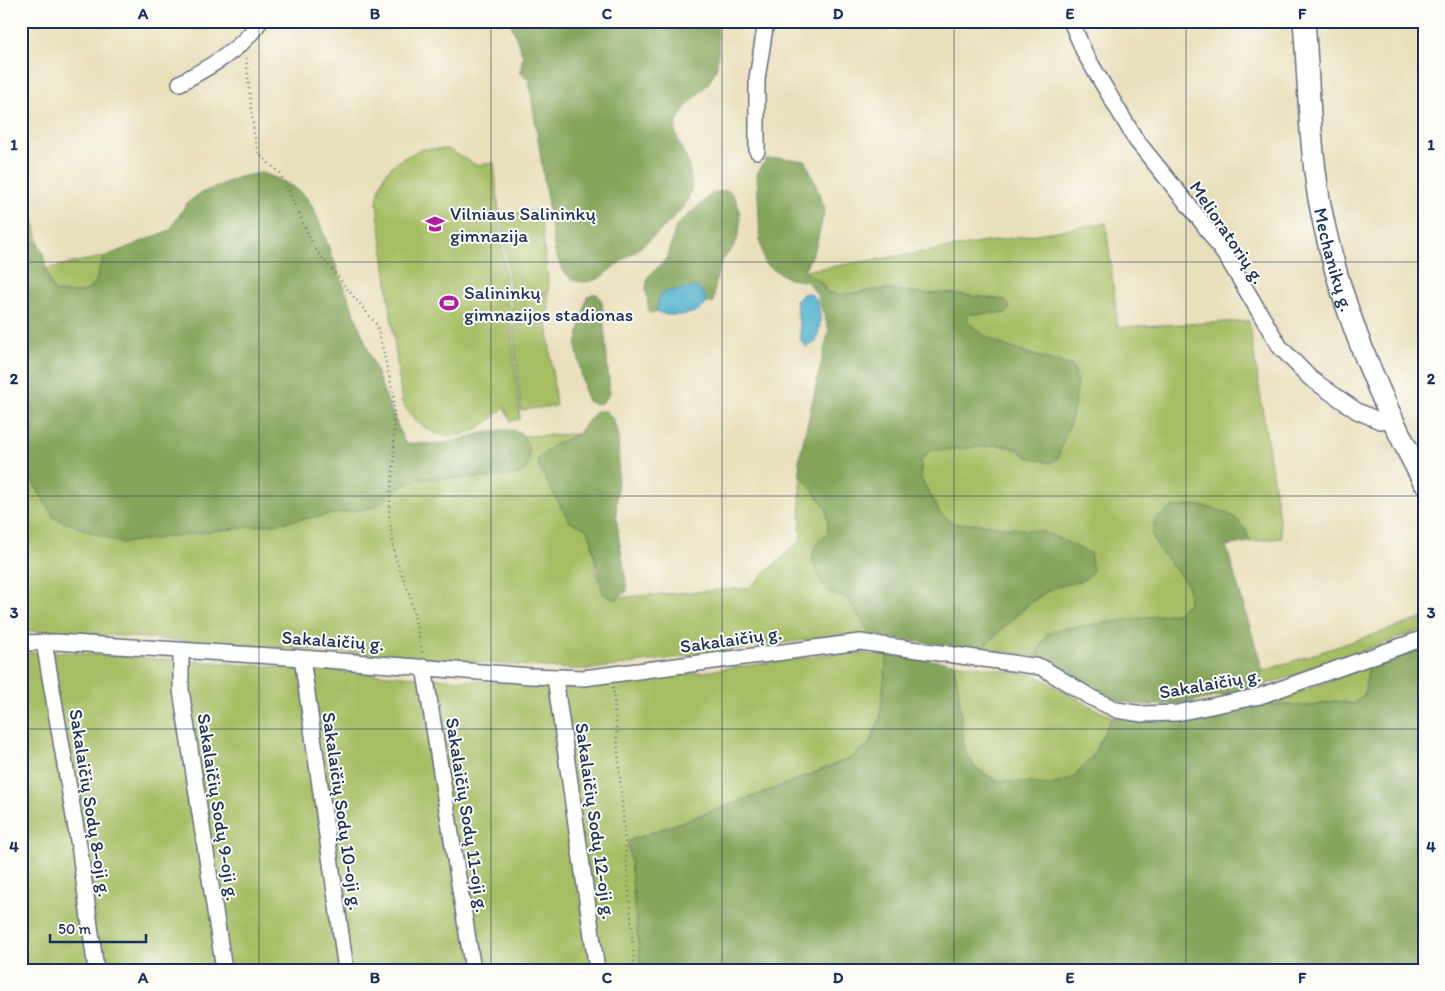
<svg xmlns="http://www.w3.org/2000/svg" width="1445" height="991" font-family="Itim,sans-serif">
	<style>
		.green { fill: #a6be64; stroke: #607661 }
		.forest { fill: #84a55a; stroke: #506a5c }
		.water { fill: #4cafcc; stroke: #346f95 }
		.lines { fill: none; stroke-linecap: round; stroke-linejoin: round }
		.street-casing { stroke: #636d7f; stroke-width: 18 }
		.secondary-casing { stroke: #636d7f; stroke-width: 24 }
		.path { stroke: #636d7f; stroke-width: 2.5; stroke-dasharray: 1 4; stroke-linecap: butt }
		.street { stroke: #fff; stroke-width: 15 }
		.secondary { stroke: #fff; stroke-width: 21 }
		.grid { fill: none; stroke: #1b2f5e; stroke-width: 1; stroke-opacity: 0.55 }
		.labels { text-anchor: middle; stroke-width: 4; stroke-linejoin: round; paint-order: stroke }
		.poi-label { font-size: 19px; fill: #1b2f5e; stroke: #fdfcf7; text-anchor: start }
		.street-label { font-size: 19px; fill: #1b2f5e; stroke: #fdfcf7 }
		.neatline { fill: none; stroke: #1b2f5e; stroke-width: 2 }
		.grid-label { font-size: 16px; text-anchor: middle; font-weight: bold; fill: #1b2f5e }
	</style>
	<rect width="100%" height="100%" fill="#fdfcf7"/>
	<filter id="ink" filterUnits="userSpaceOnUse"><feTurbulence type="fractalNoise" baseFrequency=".02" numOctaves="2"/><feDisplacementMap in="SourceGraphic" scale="10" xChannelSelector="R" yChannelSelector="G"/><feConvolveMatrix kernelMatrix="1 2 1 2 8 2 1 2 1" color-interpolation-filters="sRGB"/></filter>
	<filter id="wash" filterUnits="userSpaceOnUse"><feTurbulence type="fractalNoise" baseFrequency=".0096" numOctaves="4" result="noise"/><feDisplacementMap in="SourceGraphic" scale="20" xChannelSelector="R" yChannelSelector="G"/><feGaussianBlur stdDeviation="1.12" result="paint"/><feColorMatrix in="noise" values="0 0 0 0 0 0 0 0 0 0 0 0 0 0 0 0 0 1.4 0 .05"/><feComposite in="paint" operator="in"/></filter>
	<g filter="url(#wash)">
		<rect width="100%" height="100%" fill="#eadfbb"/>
		<path class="green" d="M21,130L26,184L39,245L21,234Z
			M421,149H448L476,165L494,163L520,419L511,421L504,407C469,444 431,448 402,403L377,203C382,168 391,164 421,149Z
			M540,211L549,292L511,296L502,214Z
			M1106,223L1118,327L1249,321L1282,538L1250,542L1246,529L1176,569L1188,585L1189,602L1177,613L1059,629L1047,634L1036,656L981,649L1030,603L1053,588L1086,579L1045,532L973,523L955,524L941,515L921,478V461L929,451C957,448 1006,436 1027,457L1078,379L1073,366C1043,357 983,346 966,319L969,314L1006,313L1005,300L946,293L927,294L884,289L840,295L827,292L821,282L804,271Z
			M106,256C100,264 99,270 97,278C91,297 70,293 55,292L49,284L44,269Z
			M548,294L550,320L513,323L511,298Z
			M547,322L556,406L521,410L513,326Z
			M21,414L36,415L27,472L120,543L272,524L375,507L399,488L418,479L506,477L528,450L523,436L577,434L551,447L577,525L586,528L591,538L597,575L616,599L623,597L749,588L801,540L800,474L827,509L828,532L816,545L812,559L820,581L829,592L848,599L871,636L841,635L591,669H573L66,632L21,631Z
			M1424,618V629L1286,678L1242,692L1263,671Z
			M60,652L575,688L616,684L839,653L887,655L880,718L870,743L851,758L768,791L628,841L641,970H21V653Z
			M953,663L1035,675L1101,712L1121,719H1111L1092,757L1073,778L1052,785L995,780L976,768L964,749L958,686Z
			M1369,665L1364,695L1353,704L1335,701L1313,706L1263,704L1317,686Z"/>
		<path class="forest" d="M510,21H717C717,37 721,59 714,74C705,93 685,101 677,122C671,138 686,150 688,164C690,174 693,184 690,194C681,221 622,260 598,279C572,288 563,275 555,252L529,80L520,72L523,56Z
			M783,158L806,161L825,209L816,246L804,271L821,282L827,292L840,295L884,289L927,294L946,293L1005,300L1010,307L1006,313L969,314L967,319C983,346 1043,357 1072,366C1085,394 1066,430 1058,458L1050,463L1027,457L1020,450L1003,445L929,451L921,461V478L941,515L955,524L972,523L1045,532L1090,553L1093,571C1081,586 1068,581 1052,589C1026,601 1003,630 981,649L871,636L848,599L829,592L820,581L812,559L816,545L828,532L827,509L800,474L799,460L829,330L817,295L807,281L789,279L765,264L760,241L757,174L766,159Z
			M261,173C272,175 298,188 305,196C317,210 323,234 330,251C356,314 377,379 405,443C418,443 434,445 448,442C473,438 493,425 520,432C528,440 533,459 525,470C520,475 512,476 506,477L418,479L399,488L375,507L272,524L120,543L54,518L27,472L35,416L21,414V234C26,238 34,241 38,245C47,253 43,276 55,292C70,293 91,296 97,278C99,270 100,264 106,256L170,230L187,203L199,194L239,177Z
			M726,190C743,197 743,231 734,246C731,252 725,255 722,261C716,273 715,289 713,303H707L704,294L658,300L657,312L649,313L646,289L648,277L668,257L676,226L712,194Z
			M592,294H597L602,302L610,394L602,403L595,404L588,401L585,393L576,346L587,297Z
			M596,411H606C629,429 613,494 617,523C619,546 625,568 627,591L616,599L608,597L603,593L591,538L586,529L569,521L539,468L538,459L551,447L577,434Z
			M1195,505C1223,510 1241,513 1250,542L1226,546L1263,671C1257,678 1251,688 1241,692C1234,695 1223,696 1215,697C1180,704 1144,711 1109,697C1083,686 1063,665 1036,656L1047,634L1059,629L1177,613L1189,602L1188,585L1160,551L1152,535L1155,519L1171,508Z
			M1424,646V970H641L628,841L768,791L851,758L870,743L880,718L887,655L953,663L958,686L964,749L975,768L995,780L1052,785L1073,778L1092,757L1111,719L1156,721L1186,720L1224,714L1263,704L1313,706L1335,701L1353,704L1364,695L1369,665Z"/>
		<path class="water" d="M697,287L704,294L707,303C698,316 671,318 657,312L658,300L663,292Z
			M809,293C824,300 821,329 816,342L806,347L801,341L796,301L803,294Z"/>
	</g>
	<g filter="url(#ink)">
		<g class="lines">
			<g class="street-casing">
				<path id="street" d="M1071,21L1085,54L1136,140L1202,222L1229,261L1280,347L1310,378L1357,411L1380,421L1393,419
					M180,83C209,67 242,50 260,21
					M757,151V79L766,21
					M44,642L80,852L96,970
					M21,643L56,642L302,658L530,676L584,678L860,642L1041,667L1092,698L1117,710L1142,714L1177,713L1260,696L1424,638
					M181,651V690L224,970
					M302,658L346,970
					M424,667L473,970
					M555,678L597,970"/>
			</g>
			<g class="secondary-casing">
				<g id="secondary">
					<path id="s1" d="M1304,21C1309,80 1309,140 1319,199C1336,295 1378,396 1424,482"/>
				</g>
			</g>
			<path class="path" d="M246,58L254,134L259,154L280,173L315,249L377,325L394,397V460L389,513L395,556L410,596L423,656
				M613,687L635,970"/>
			<use href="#street" class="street"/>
			<use href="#secondary" class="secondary"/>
		</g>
	</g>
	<path class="grid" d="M259,21V970M491,21V970M722,21V970M954,21V970M1186,21V970M21,262H1424M21,496H1424M21,729H1424"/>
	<defs>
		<g id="school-bare" transform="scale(1.5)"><path d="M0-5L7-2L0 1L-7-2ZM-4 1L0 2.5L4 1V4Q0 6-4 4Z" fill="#b5179e" stroke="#fdfcf7" stroke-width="2.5" paint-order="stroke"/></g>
		<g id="stadium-bare" transform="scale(1.5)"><path d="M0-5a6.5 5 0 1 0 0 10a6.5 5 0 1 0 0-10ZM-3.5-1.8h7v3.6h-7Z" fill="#b5179e" stroke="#fdfcf7" stroke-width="2.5" paint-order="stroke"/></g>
	</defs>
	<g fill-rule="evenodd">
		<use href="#school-bare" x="435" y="224"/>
		<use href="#stadium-bare" x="449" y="303"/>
	</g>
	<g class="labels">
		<g class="poi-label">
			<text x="450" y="220">Vilniaus Salininkų<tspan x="450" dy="22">gimnazija</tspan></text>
			<text x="464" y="299">Salininkų<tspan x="464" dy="22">gimnazijos stadionas</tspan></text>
		</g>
		<g class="street-label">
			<text transform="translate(1228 232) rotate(56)" y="7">Melioratorių g.</text>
			<text dy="7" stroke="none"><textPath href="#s1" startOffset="241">Mechanikų g.</textPath></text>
			<text transform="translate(731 639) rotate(-8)" y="7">Sakalaičių g.</text>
			<text transform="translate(333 640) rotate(4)" y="7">Sakalaičių g.</text>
			<text transform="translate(1210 683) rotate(-10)" y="7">Sakalaičių g.</text>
			<text transform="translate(91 803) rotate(81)" y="7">Sakalaičių Sodų 8-oji g.</text>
			<text transform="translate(219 807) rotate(81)" y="7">Sakalaičių Sodų 9-oji g.</text>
			<text transform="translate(343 811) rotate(82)" y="7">Sakalaičių Sodų 10-oji g.</text>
			<text transform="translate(468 815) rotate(81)" y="7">Sakalaičių Sodų 11-oji g.</text>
			<text transform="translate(596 821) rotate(82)" y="7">Sakalaičių Sodų 12-oji g.</text>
		</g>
	</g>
	<rect width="1445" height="991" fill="none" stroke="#fdfcf7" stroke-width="55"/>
	<path d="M50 934v8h96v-8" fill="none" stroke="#1b2f5e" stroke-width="2.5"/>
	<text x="58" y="934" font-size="15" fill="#1b2f5e" stroke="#fdfcf7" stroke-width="4" paint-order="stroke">50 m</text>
	<rect x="28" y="28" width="1390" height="936" class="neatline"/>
	<g class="grid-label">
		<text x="143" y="19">A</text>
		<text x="375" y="19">B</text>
		<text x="607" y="19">C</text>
		<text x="838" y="19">D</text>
		<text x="1070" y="19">E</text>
		<text x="1302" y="19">F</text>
		<text x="14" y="150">1</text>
		<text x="1431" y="150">1</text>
		<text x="14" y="384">2</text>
		<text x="1431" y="384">2</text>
		<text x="14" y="618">3</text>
		<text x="1431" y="618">3</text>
		<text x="14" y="852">4</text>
		<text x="1431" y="852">4</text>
		<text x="143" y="983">A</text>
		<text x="375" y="983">B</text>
		<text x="607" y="983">C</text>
		<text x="838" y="983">D</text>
		<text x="1070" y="983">E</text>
		<text x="1302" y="983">F</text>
	</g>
</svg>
